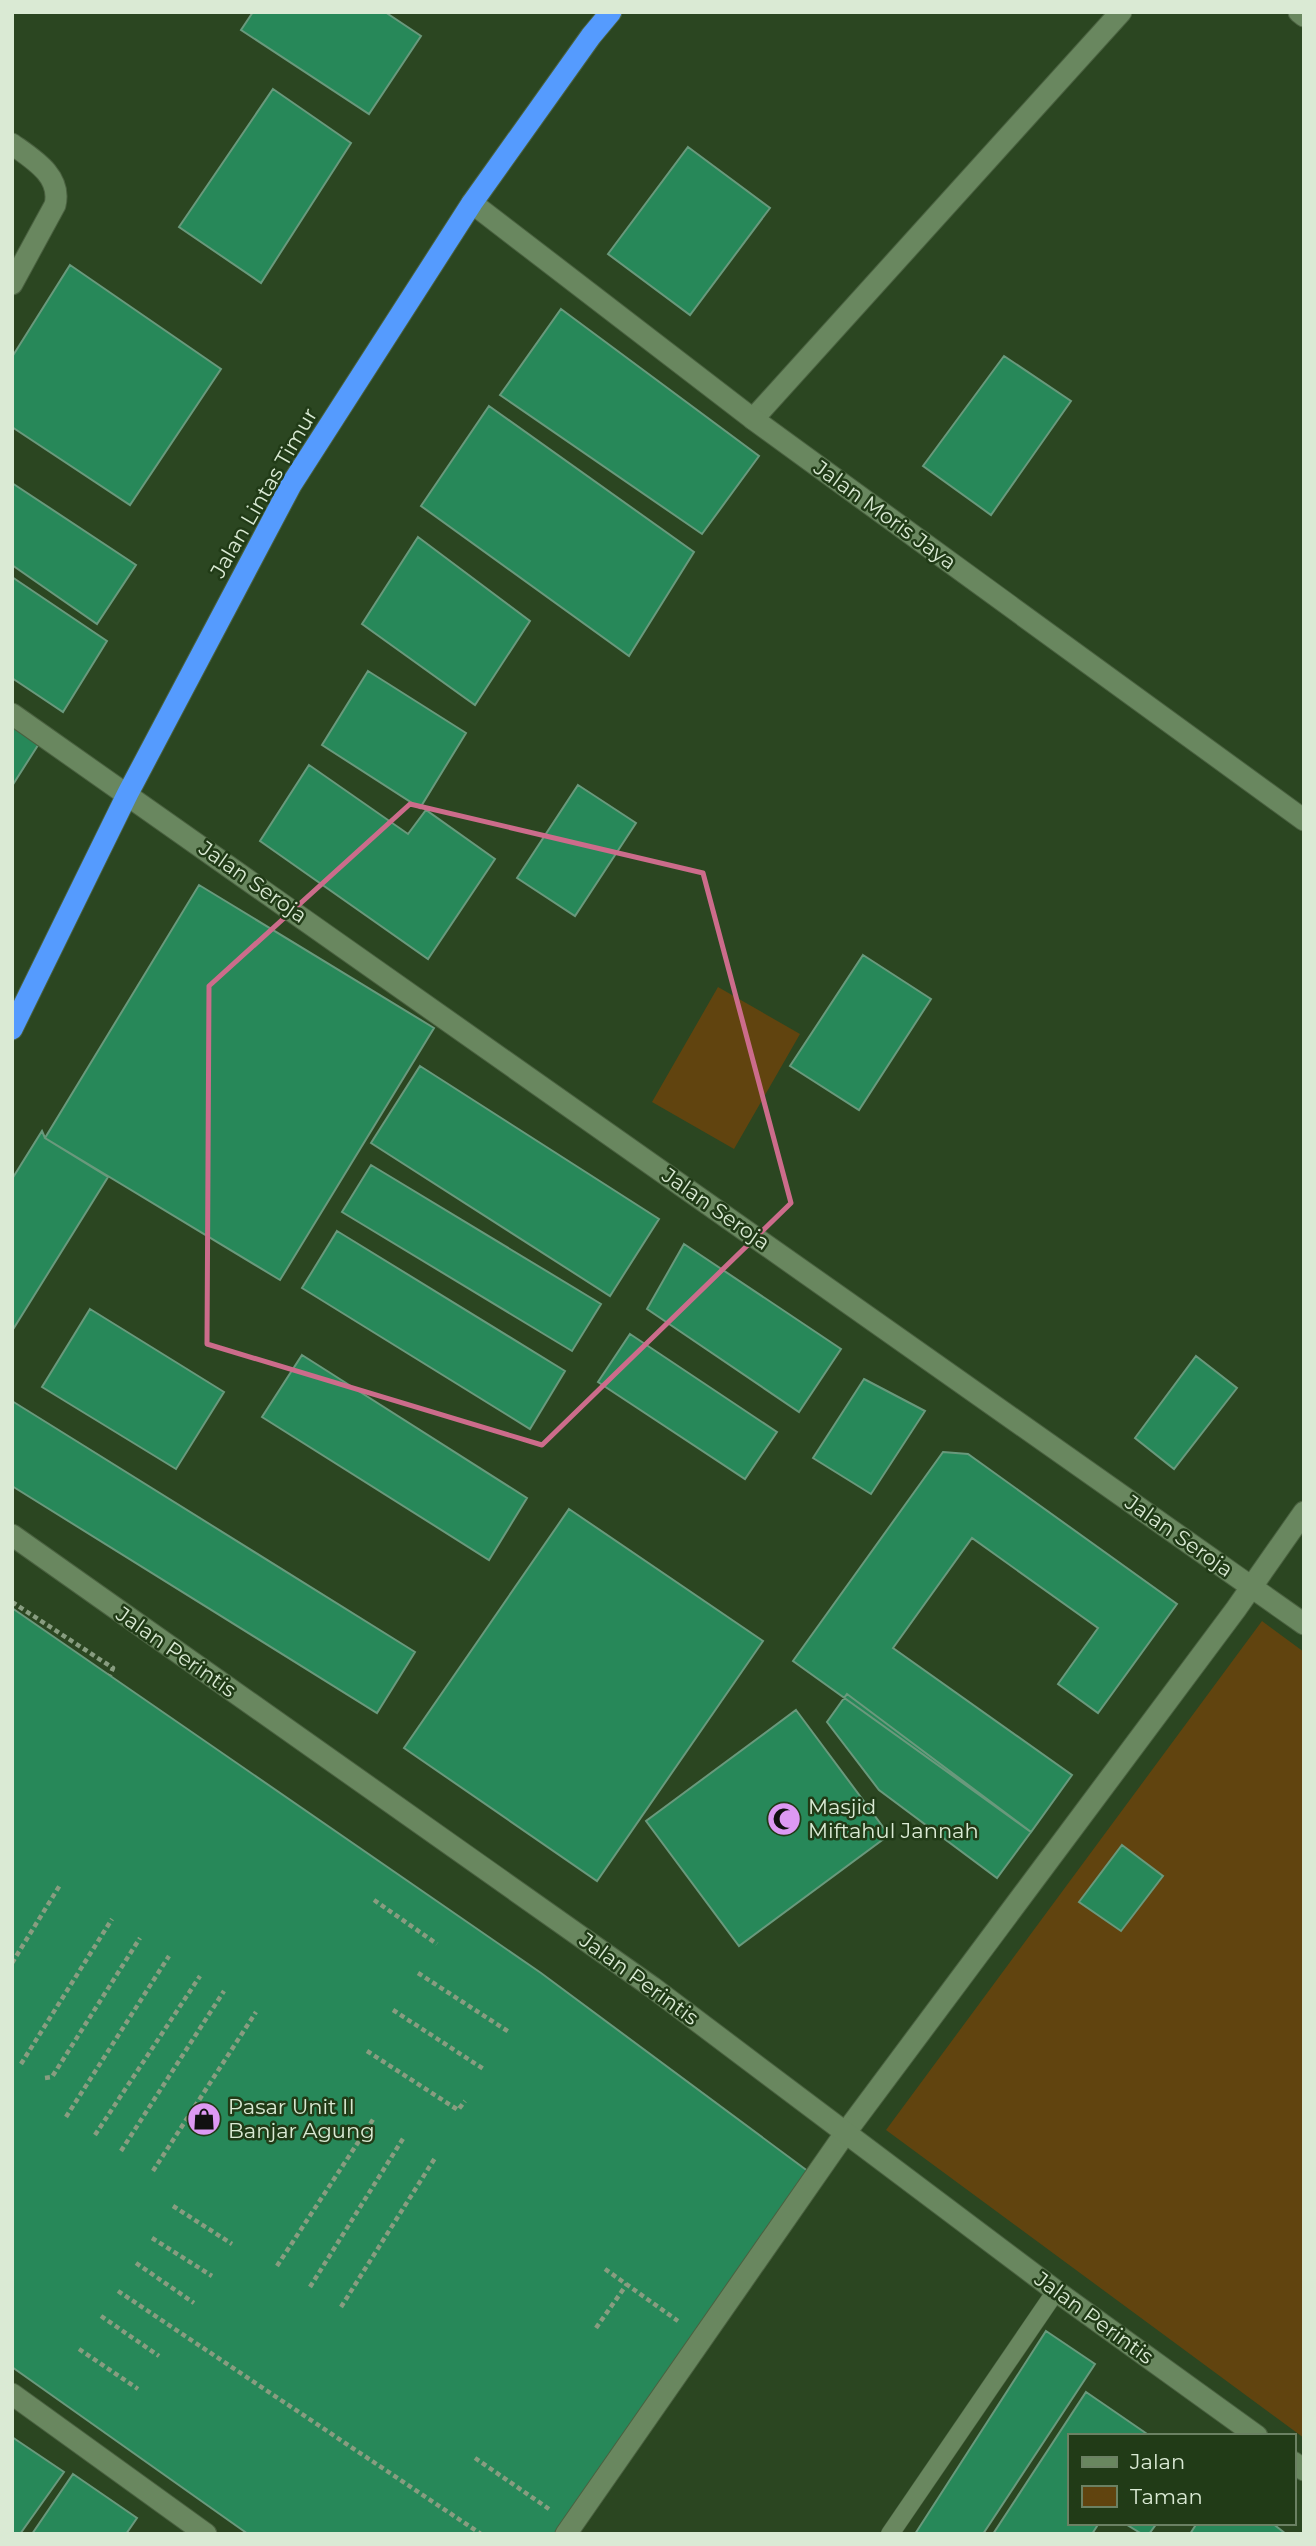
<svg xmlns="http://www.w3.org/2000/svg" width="1316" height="2546" font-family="Montserrat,sans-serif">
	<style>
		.green { fill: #61440f }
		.building { fill: #278859; stroke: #69997c; stroke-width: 2 }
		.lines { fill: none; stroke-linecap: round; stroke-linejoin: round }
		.lane-casing { stroke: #4a6140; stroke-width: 19 }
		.street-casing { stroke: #4a6140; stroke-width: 23 }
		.secondary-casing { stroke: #4a6140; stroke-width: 23 }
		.highway-casing { stroke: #4a6140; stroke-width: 23 }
		.path { stroke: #889d80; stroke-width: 4.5; stroke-dasharray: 5 3.5; stroke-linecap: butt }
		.lane { stroke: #69875f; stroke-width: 18 }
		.street { stroke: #69875f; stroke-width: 21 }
		.secondary { stroke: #69875f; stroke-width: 21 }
		.highway { stroke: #559bfe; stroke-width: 21 }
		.marked { fill: none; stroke: #cc6c8b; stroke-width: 5; stroke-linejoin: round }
		.labels { text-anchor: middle; stroke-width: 5; stroke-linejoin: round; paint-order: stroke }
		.street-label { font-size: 21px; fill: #daead4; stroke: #213b17 }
		.poi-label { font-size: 21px; fill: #daead4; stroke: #213b17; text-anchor: start }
	</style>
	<rect width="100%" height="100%" fill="#2b4621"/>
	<path class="green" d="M718,987L800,1034L734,1149L652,1102Z
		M1262,1621L1304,1652V2438L886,2130Z"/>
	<path class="building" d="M253,12H385L421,36L369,114L241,30Z
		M273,89L351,143L261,283L179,227Z
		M688,147L770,208L690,315L608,254Z
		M70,265L221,369L130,505L12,427V357Z
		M561,309L759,456L702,534L500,395Z
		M1004,356L1071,401L991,515L923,466Z
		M489,406L694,552L629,656L421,506Z
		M12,483L136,565L97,624L12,565Z
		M418,537L530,621L475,705L362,624Z
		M12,577L107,641L63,712L12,678Z
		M368,671L466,733L420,808L322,745Z
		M12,725L40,742L12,786Z
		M309,765L408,834L426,810L495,859L428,959L260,841Z
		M578,785L636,823L575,916L517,878Z
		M199,885L434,1028L280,1280L45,1138Z
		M863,955L931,999L859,1110L790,1066Z
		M420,1066L659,1219L610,1296L371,1143Z
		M42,1131L45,1138L108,1177L12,1331V1179Z
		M371,1165L601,1304L572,1351L342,1212Z
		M337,1231L565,1371L530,1429L302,1288Z
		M684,1244L841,1349L799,1412L647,1309Z
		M90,1309L224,1392L176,1469L42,1387Z
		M630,1334L777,1432L745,1479L598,1382Z
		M302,1355L527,1498L489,1560L262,1417Z
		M1196,1356L1237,1388L1174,1469L1135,1438Z
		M864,1379L925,1411L871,1494L813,1458Z
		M12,1401L415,1652L377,1713L12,1486Z
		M943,1452L968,1454L1177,1604L1098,1713L1058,1684L1098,1628L972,1538L893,1648L1072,1775L1031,1832L793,1661Z
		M569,1509L763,1641L597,1881L404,1748Z
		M12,1608L541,1973L813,2175L559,2534H248L12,2367Z
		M847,1694L1031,1832L997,1878L879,1790L827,1722Z
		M796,1710L889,1835L739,1946L646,1821Z
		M1122,1845L1163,1876L1121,1931L1079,1902Z
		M1046,2331L1095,2364L983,2534H915Z
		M1086,2392L1150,2436H1069V2523H1099L1092,2534H993Z
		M12,2437L64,2472L20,2534H12Z
		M73,2474L137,2518L126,2534H32Z
		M1124,2523H1157L1149,2534H1142Z
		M1197,2523H1272L1286,2534H1190Z"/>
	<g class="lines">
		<g class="lane-casing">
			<path id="lane" d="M890,2534L1056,2291"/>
		</g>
		<g class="street-casing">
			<path id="street" d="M1299,12L1304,16
				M12,144C33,159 62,176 55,205L12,284
				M753,419L1121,12
				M12,714L1304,1624
				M12,2394L206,2534
				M566,2534L846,2132L1236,1609L1304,1512"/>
		</g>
		<g class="secondary-casing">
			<path id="secondary" d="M472,203L753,419L1304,820
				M12,1535L652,1987L1056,2291L1257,2436
				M1293,2462L1304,2470"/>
		</g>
		<g class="highway-casing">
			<path id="highway" d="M12,1029L128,793L291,485L472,203L591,36L611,12"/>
		</g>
		<path class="path" d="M12,1602L113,1668L110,1675
			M374,1900L437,1944
			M12,1963L60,1885
			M418,1973L509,2032
			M393,2010L485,2070
			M367,2051L458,2110L465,2101
			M21,2064L112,1919
			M45,2078L52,2077L140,1938
			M66,2117L169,1956
			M95,2135L200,1976
			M121,2151L224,1991
			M153,2171L256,2012
			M173,2206L232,2244
			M152,2238L212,2276
			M136,2263L194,2303
			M277,2266L374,2118
			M605,2269L678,2321
			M310,2287L404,2137
			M118,2291L481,2534
			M341,2307L435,2158
			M101,2316L159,2356
			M596,2328L627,2284
			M79,2349L138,2389
			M475,2458L549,2509"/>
		<use href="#lane" class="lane"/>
		<use href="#street" class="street"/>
		<use href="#secondary" class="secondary"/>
		<use href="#highway" class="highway"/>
	</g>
	<path class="marked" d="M410,804L703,873L791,1203L542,1445L207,1344L209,986Z"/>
	<defs>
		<g id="mosque-disc" transform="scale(1.75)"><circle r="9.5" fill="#dd99f3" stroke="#213b17"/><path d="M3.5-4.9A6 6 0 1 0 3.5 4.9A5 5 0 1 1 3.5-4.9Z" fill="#111"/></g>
		<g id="shop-disc" transform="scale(1.75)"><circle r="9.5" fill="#dd99f3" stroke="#213b17"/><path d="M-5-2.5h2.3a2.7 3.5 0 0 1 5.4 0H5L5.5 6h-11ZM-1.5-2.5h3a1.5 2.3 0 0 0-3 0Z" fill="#111"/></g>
	</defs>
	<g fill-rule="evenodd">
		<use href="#mosque-disc" x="784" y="1819"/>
		<use href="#shop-disc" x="204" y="2119"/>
	</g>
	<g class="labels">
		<g class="street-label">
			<text transform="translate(264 493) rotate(-60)" y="7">Jalan Lintas Timur</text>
			<text transform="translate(885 515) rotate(36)" y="7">Jalan Moris Jaya</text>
			<text transform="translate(253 882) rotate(35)" y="7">Jalan Seroja</text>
			<text transform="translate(716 1209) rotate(35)" y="7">Jalan Seroja</text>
			<text transform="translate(1179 1536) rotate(35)" y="7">Jalan Seroja</text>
			<text transform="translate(176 1652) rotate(35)" y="7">Jalan Perintis</text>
			<text transform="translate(639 1979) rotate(36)" y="7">Jalan Perintis</text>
			<text transform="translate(1094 2318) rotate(36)" y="7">Jalan Perintis</text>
		</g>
		<g class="poi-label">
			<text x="808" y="1814">Masjid<tspan x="808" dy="24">Miftahul Jannah</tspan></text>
			<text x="228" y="2114">Pasar Unit II<tspan x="228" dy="24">Banjar Agung</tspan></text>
		</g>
	</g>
	<rect width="1316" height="2546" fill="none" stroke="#daead4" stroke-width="28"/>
	<rect x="1068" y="2434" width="228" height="91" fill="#213b17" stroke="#6b8163" stroke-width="2"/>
	<rect x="1082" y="2457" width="35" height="10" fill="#69875f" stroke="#6b8163" stroke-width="2"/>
	<text x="1130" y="2469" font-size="21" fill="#daead4">Jalan</text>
	<rect x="1082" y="2486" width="35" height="21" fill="#61440f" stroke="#6b8163" stroke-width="2"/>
	<text x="1130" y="2504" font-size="21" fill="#daead4">Taman</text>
</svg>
